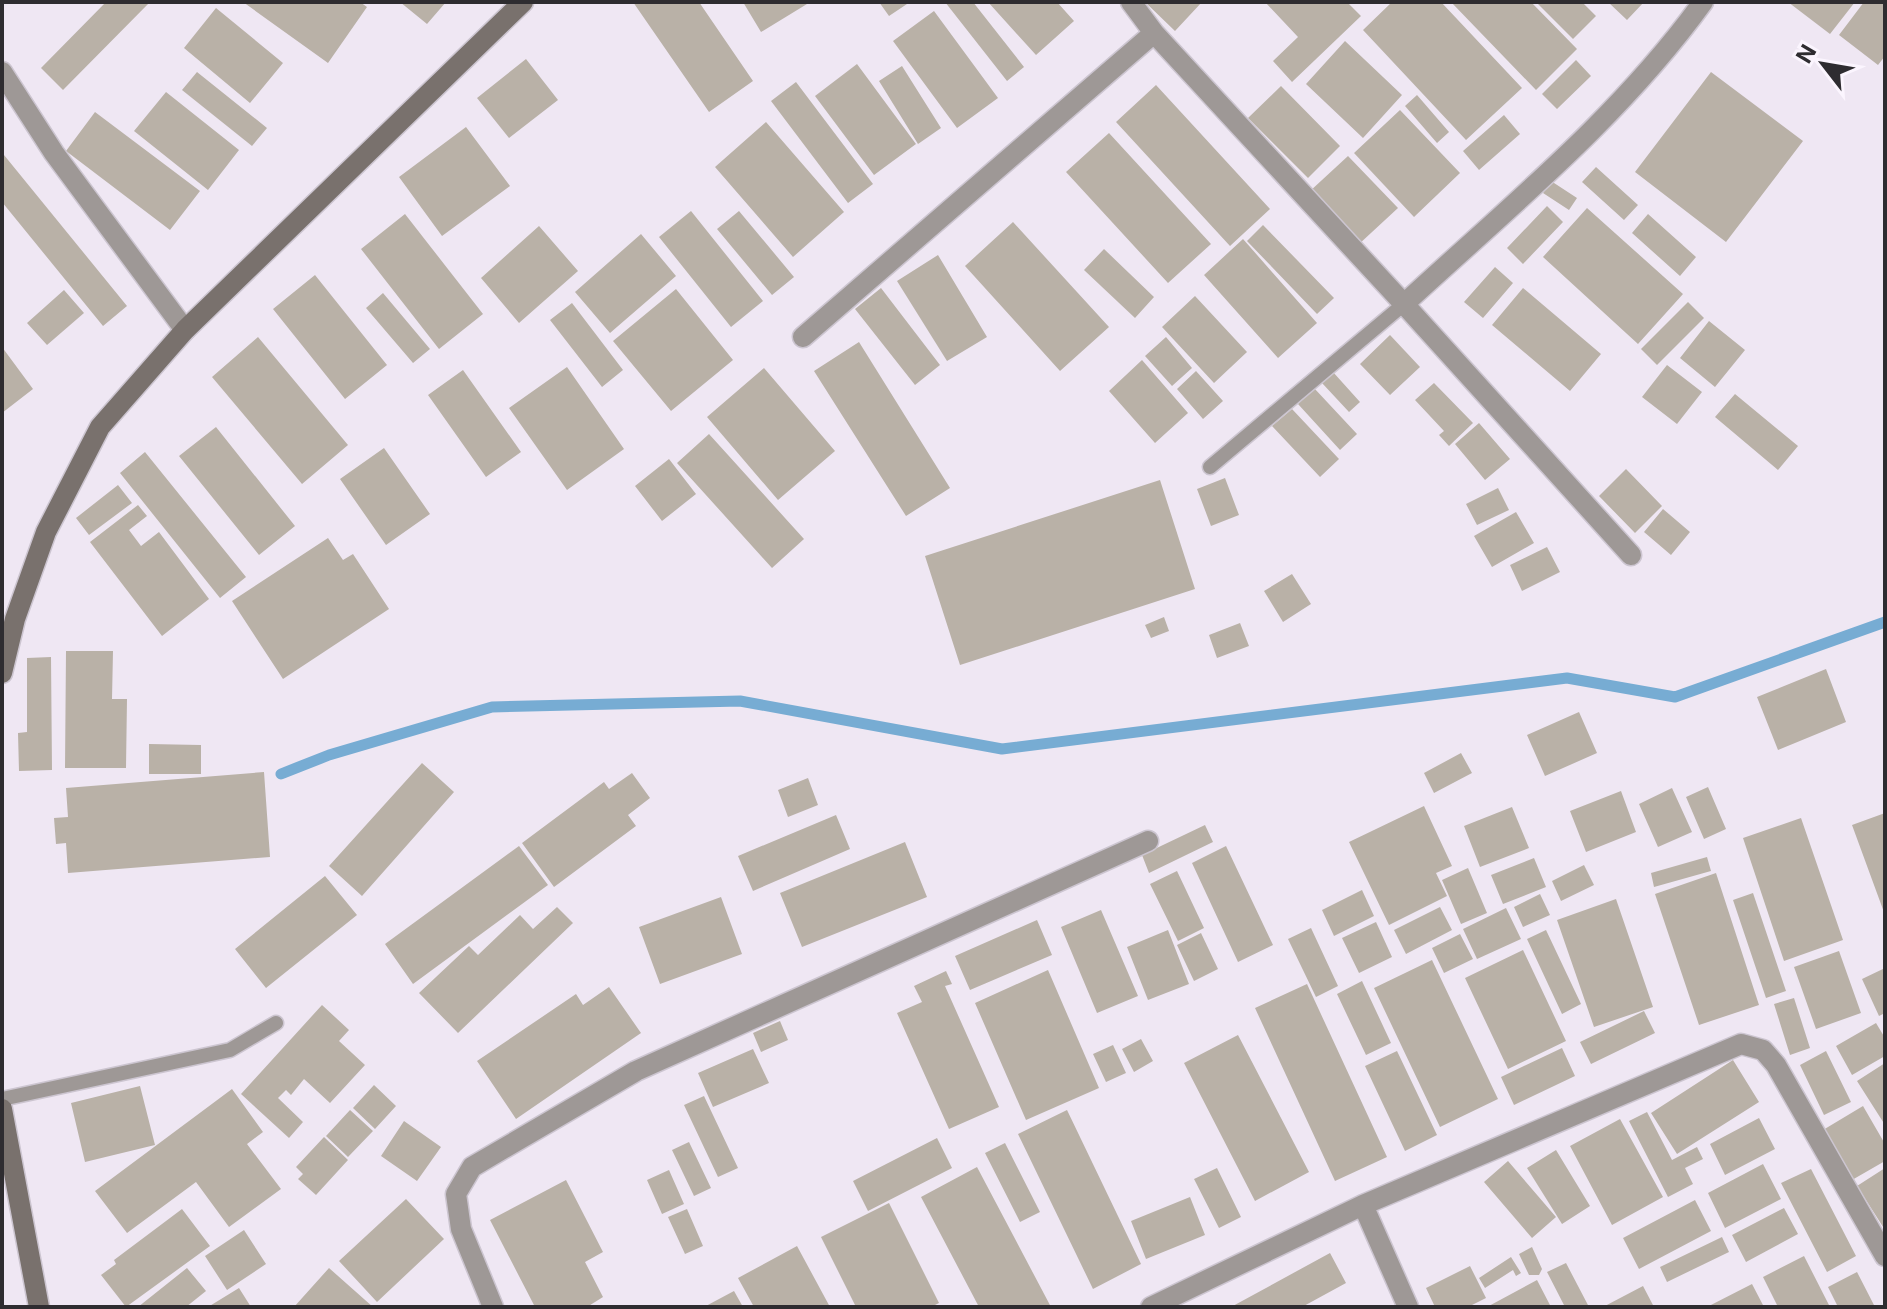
<svg xmlns="http://www.w3.org/2000/svg" width="1887" height="1309" font-family="Inter,sans-serif">
	<style>
		.lines { fill: none; stroke-linecap: round; stroke-linejoin: round }
		.stream { stroke: #77acd3; stroke-width: 11 }
		.building { fill: #b9b1a7 }
		.service-casing { stroke: #ccc5d0; stroke-width: 17 }
		.minor-casing { stroke: #ccc5d0; stroke-width: 23 }
		.secondary-casing { stroke: #ccc5d0; stroke-width: 23 }
		.service { stroke: #9e9896; stroke-width: 14 }
		.minor { stroke: #9e9896; stroke-width: 20 }
		.secondary { stroke: #79716d; stroke-width: 20 }
	</style>
	<rect width="100%" height="100%" fill="#efe7f3"/>
	<g class="lines">
		<path class="stream" d="M281,774L329,755L492,707L740,701L1002,749L1567,678L1675,697L1885,622"/>
	</g>
	<path class="building" d="M106,2H150L63,90L41,68Z
		M243,2H360L367,7L328,63Z
		M400,2H446L427,24Z
		M633,2H699L753,81L709,112Z
		M743,2H805L807,4L761,32Z
		M879,2H910L889,16Z
		M945,2H973L1024,67L1007,81Z
		M988,2H1057L1074,21L1036,55Z
		M1145,2H1202L1175,31Z
		M1265,2H1347L1361,16L1292,82L1273,61L1298,37Z
		M1392,2H1441L1522,88L1466,140L1363,30Z
		M1451,2H1531L1577,49L1536,90Z
		M1536,2H1582L1596,16L1573,39Z
		M1608,2H1644L1627,20Z
		M1788,2H1855L1830,34Z
		M1864,2H1885V56L1878,65L1839,35Z
		M216,8L283,63L250,103L184,48Z
		M934,11L998,98L957,128L893,41Z
		M1345,41L1402,95L1363,138L1306,84Z
		M526,59L558,100L509,138L477,98Z
		M1576,60L1591,76L1557,109L1542,94Z
		M857,64L916,144L874,175L815,96Z
		M902,66L941,128L918,144L879,81Z
		M197,72L267,128L252,146L182,90Z
		M1711,72L1803,141L1726,242L1635,172Z
		M796,82L873,184L848,203L771,101Z
		M1156,85L1270,209L1230,246L1116,122Z
		M1281,86L1340,146L1308,178L1248,118Z
		M166,92L239,150L208,190L134,131Z
		M1417,95L1449,132L1437,143L1405,106Z
		M1400,110L1460,173L1414,217L1354,153Z
		M95,112L200,191L170,230L66,151Z
		M1504,115L1520,134L1479,170L1463,151Z
		M766,122L844,212L793,257L715,167Z
		M466,127L510,186L442,236L399,177Z
		M1109,133L1211,244L1168,283L1066,172Z
		M4,155L127,306L103,326L2,202V157Z
		M1348,156L1398,208L1358,245L1309,192Z
		M1596,167L1638,205L1624,220L1582,182Z
		M1551,181L1577,198L1569,210L1543,193Z
		M1547,206L1563,222L1523,264L1507,248Z
		M1587,208L1683,294L1638,344L1543,257Z
		M691,211L763,301L731,327L659,237Z
		M739,211L794,277L772,295L717,229Z
		M405,214L483,314L439,349L361,249Z
		M1648,214L1696,257L1680,276L1632,233Z
		M1013,222L1109,327L1060,371L965,266Z
		M1263,225L1334,298L1317,314L1247,241Z
		M539,226L578,271L519,323L481,278Z
		M641,234L676,276L610,333L575,292Z
		M1243,239L1317,323L1278,358L1204,275Z
		M1104,249L1154,297L1135,318L1084,270Z
		M938,255L987,337L947,361L897,281Z
		M1495,267L1513,283L1483,318L1464,302Z
		M315,275L387,365L345,399L273,309Z
		M881,288L940,365L915,385L855,309Z
		M1523,288L1601,354L1570,391L1492,325Z
		M676,289L733,360L671,411L613,341Z
		M64,290L84,313L47,345L27,323Z
		M383,293L430,349L413,363L366,308Z
		M1195,296L1247,352L1214,383L1162,327Z
		M1688,302L1704,318L1657,365L1641,349Z
		M572,303L623,370L602,387L550,320Z
		M1709,321L1745,350L1715,387L1680,358Z
		M1390,335L1420,367L1390,395L1360,364Z
		M258,337L348,445L302,484L212,377Z
		M1166,337L1192,368L1172,386L1145,356Z
		M859,342L950,488L906,516L814,371Z
		M2,347L33,389L2,413Z
		M1142,360L1188,413L1155,443L1109,391Z
		M1667,365L1702,392L1677,424L1642,397Z
		M567,367L624,449L567,490L509,408Z
		M764,368L835,451L778,500L707,417Z
		M463,370L521,452L486,477L428,395Z
		M1196,371L1223,401L1203,419L1177,389Z
		M1333,372L1360,402L1349,412L1322,383Z
		M1434,383L1473,423L1449,446L1439,435L1444,431L1415,400Z
		M1314,388L1357,434L1340,450L1298,404Z
		M1735,394L1798,446L1778,470L1715,417Z
		M1292,409L1339,459L1320,477L1272,426Z
		M1479,423L1510,459L1485,480L1455,444Z
		M216,427L295,526L259,555L179,456Z
		M709,434L804,539L772,568L677,463Z
		M384,448L430,514L386,545L340,479Z
		M145,452L246,577L220,598L120,473Z
		M669,459L696,494L662,521L635,486Z
		M1626,469L1662,506L1635,533L1599,496Z
		M1225,478L1239,515L1211,526L1197,489Z
		M1160,480L1195,589L960,665L925,556Z
		M118,485L132,503L89,535L76,518Z
		M1498,488L1509,510L1477,525L1466,504Z
		M138,505L147,516L129,530L141,546L159,532L209,599L162,636L90,542Z
		M1663,509L1690,532L1671,555L1644,532Z
		M1516,512L1534,543L1492,567L1474,536Z
		M328,538L343,560L353,554L389,609L283,679L232,601Z
		M1547,547L1560,572L1522,591L1510,565Z
		M1292,574L1311,604L1283,622L1264,591Z
		M1164,617L1169,631L1151,638L1145,625Z
		M1240,623L1249,646L1217,658L1209,635Z
		M66,651H113L112,699H127L126,768H65Z
		M51,657L52,770L19,771L18,733L27,732V658Z
		M1826,669L1846,722L1778,750L1757,697Z
		M1579,712L1597,753L1545,776L1527,735Z
		M149,744L201,745V774H149Z
		M1461,753L1472,773L1434,793L1424,773Z
		M422,763L454,792L362,896L329,866Z
		M264,772L270,857L68,873L66,843L56,844L54,818L68,817L66,788Z
		M632,773L650,798L628,815L636,826L554,887L522,843L604,782L609,789Z
		M808,778L818,805L788,817L778,790Z
		M1708,787L1726,829L1704,839L1686,797Z
		M1672,788L1692,832L1658,847L1639,804Z
		M1621,791L1636,832L1586,852L1570,811Z
		M1424,806L1452,866L1436,873L1447,896L1389,925L1349,842Z
		M1512,807L1529,848L1480,867L1464,826Z
		M1885,813V915L1852,825Z
		M836,815L850,849L753,891L738,856Z
		M1801,818L1843,940L1784,961L1743,838Z
		M1205,825L1213,842L1149,873L1142,855Z
		M905,842L927,897L802,947L780,893Z
		M519,846L548,885L413,984L385,944Z
		M1226,846L1273,945L1238,962L1192,863Z
		M1707,857L1711,871L1654,887L1651,873Z
		M1534,858L1546,887L1503,904L1491,875Z
		M1584,865L1594,885L1561,901L1552,881Z
		M1468,868L1487,913L1461,924L1442,880Z
		M1177,871L1204,928L1178,941L1150,884Z
		M1716,873L1759,1005L1699,1025L1655,894Z
		M325,876L357,915L266,988L235,949Z
		M1362,890L1374,916L1334,936L1322,910Z
		M1753,893L1786,991L1766,998L1733,900Z
		M1540,894L1550,915L1523,927L1514,907Z
		M721,897L742,954L660,984L639,927Z
		M1616,899L1653,1007L1594,1027L1557,920Z
		M557,907L573,923L458,1033L419,993L469,946L478,955L520,915L533,929Z
		M1440,907L1452,930L1406,954L1394,930Z
		M1506,908L1521,939L1477,959L1463,929Z
		M1101,910L1138,996L1097,1013L1061,927Z
		M1037,920L1052,955L970,990L955,956Z
		M1376,922L1392,957L1359,973L1342,938Z
		M1311,928L1338,986L1316,997L1288,939Z
		M1168,930L1189,984L1148,1000L1127,947Z
		M1546,930L1581,1004L1562,1014L1527,939Z
		M1201,933L1218,969L1194,981L1177,945Z
		M1460,934L1473,959L1444,973L1432,948Z
		M1523,950L1566,1041L1508,1069L1465,978Z
		M1839,951L1861,1013L1816,1029L1794,967Z
		M1432,960L1498,1099L1440,1127L1374,988Z
		M1885,968V1013L1879,1016L1862,979Z
		M1048,970L1099,1088L1026,1120L975,1003Z
		M946,971L952,984L945,986L999,1107L949,1129L897,1013L922,1002L914,986Z
		M1362,981L1391,1043L1366,1055L1337,994Z
		M1307,984L1387,1157L1335,1181L1255,1008Z
		M609,987L641,1033L516,1119L477,1061L576,994L583,1005Z
		M1794,998L1810,1048L1790,1055L1774,1004Z
		M322,1005L349,1030L339,1041L365,1065L330,1103L304,1079L291,1095L286,1090L278,1098L303,1122L289,1138L241,1094Z
		M1644,1011L1655,1033L1591,1064L1580,1042Z
		M780,1021L788,1040L761,1052L753,1033Z
		M1876,1023L1885,1038V1056L1852,1075L1836,1046Z
		M1238,1035L1309,1172L1255,1201L1184,1063Z
		M1141,1039L1153,1061L1134,1072L1122,1049Z
		M1113,1045L1126,1073L1106,1082L1093,1054Z
		M1562,1048L1575,1076L1514,1105L1501,1077Z
		M753,1049L769,1083L713,1107L698,1073Z
		M1397,1051L1437,1135L1405,1151L1365,1066Z
		M1826,1051L1851,1102L1824,1115L1800,1065Z
		M1733,1060L1759,1102L1677,1154L1651,1113Z
		M1885,1063V1125L1857,1081Z
		M374,1085L396,1106L375,1129L353,1108Z
		M140,1086L155,1145L85,1162L71,1103Z
		M232,1089L263,1132L247,1144L281,1189L229,1227L196,1182L127,1233L95,1191Z
		M704,1096L738,1168L718,1177L684,1105Z
		M1863,1106L1885,1144V1161L1852,1180L1823,1130Z
		M350,1110L373,1131L348,1157L326,1136Z
		M1067,1110L1141,1264L1093,1289L1018,1134Z
		M1647,1112L1672,1160L1697,1147L1703,1159L1685,1168L1693,1184L1668,1197L1629,1121Z
		M1759,1118L1775,1149L1725,1175L1710,1144Z
		M1620,1119L1663,1197L1612,1225L1570,1146Z
		M404,1121L441,1147L417,1181L381,1156Z
		M324,1137L348,1160L316,1195L298,1179L303,1174L296,1167Z
		M937,1138L952,1168L868,1211L853,1181Z
		M689,1142L711,1188L694,1196L672,1150Z
		M1005,1143L1040,1212L1020,1222L985,1153Z
		M1556,1150L1590,1206L1562,1224L1527,1168Z
		M1508,1161L1556,1217L1532,1238L1484,1182Z
		M1763,1164L1781,1199L1725,1228L1708,1193Z
		M977,1167L1051,1307H979L921,1197Z
		M1217,1168L1241,1217L1219,1228L1194,1179Z
		M1885,1168V1230L1857,1186Z
		M1811,1169L1856,1256L1827,1272L1781,1183Z
		M669,1170L684,1204L662,1214L647,1180Z
		M566,1180L603,1252L585,1262L603,1297L587,1307H535L490,1220Z
		M1190,1197L1205,1235L1146,1259L1131,1221Z
		M406,1199L444,1239L377,1302L339,1261Z
		M1695,1200L1711,1231L1639,1269L1623,1238Z
		M889,1203L939,1303L931,1307H856L821,1237Z
		M1784,1208L1798,1234L1746,1262L1732,1235Z
		M182,1209L210,1246L126,1307L101,1275L116,1264L114,1260Z
		M687,1209L703,1246L685,1254L668,1217Z
		M244,1230L266,1264L227,1290L205,1256Z
		M1722,1237L1729,1252L1667,1282L1660,1267Z
		M797,1246L830,1307H754L738,1278Z
		M1532,1247L1542,1269L1539,1275H1529L1519,1254Z
		M1330,1253L1346,1283L1302,1307H1231Z
		M1804,1256L1830,1307H1778L1763,1277Z
		M1511,1257L1521,1273L1516,1276L1513,1270L1485,1288L1479,1278Z
		M1566,1263L1589,1307H1565L1547,1272Z
		M1470,1266L1486,1298L1468,1307H1435L1426,1288Z
		M187,1268L206,1291L186,1307H138Z
		M329,1268L373,1307H294Z
		M1857,1272L1875,1307H1838L1828,1287Z
		M1537,1280L1551,1307H1487Z
		M1752,1284L1764,1307H1707Z
		M1643,1286L1654,1307H1603Z
		M239,1288L251,1307H208Z
		M734,1291L743,1307H704Z"/>
	<g class="lines">
		<g class="service-casing">
			<path id="service" d="M1210,467L1404,304
				M2,1099L230,1050L276,1023"/>
		</g>
		<g class="minor-casing">
			<path id="minor" d="M1131,2L1154,33L1404,304L1631,555
				M2,72L54,153L185,330
				M1404,304C1508,208 1620,117 1703,2
				M803,337L1154,33
				M1363,1205L1408,1307
				M493,1307L461,1229L456,1194L472,1167L636,1071L1148,841
				M1151,1307L1363,1205L1741,1044L1763,1050L1776,1065L1885,1256"/>
		</g>
		<g class="secondary-casing">
			<path id="secondary" d="M2,673L15,619L46,532L100,427L185,330L523,2
				M2,1109L39,1307"/>
		</g>
		<use href="#service" class="service"/>
		<use href="#minor" class="minor"/>
		<use href="#secondary" class="secondary"/>
	</g>
	<rect width="1887" height="1309" fill="none" stroke="#2e2c30" stroke-width="8"/>
	<g transform="translate(1823 64) rotate(301)" stroke="#fbf5fe" stroke-width="6" paint-order="stroke">
	<path d="M0-6L14 30L0 20L-14 30Z" fill="#2e2c30"/>
	<text y="-12" font-size="22" font-weight="bold" text-anchor="middle" fill="#2e2c30">N</text>
	</g>
</svg>
